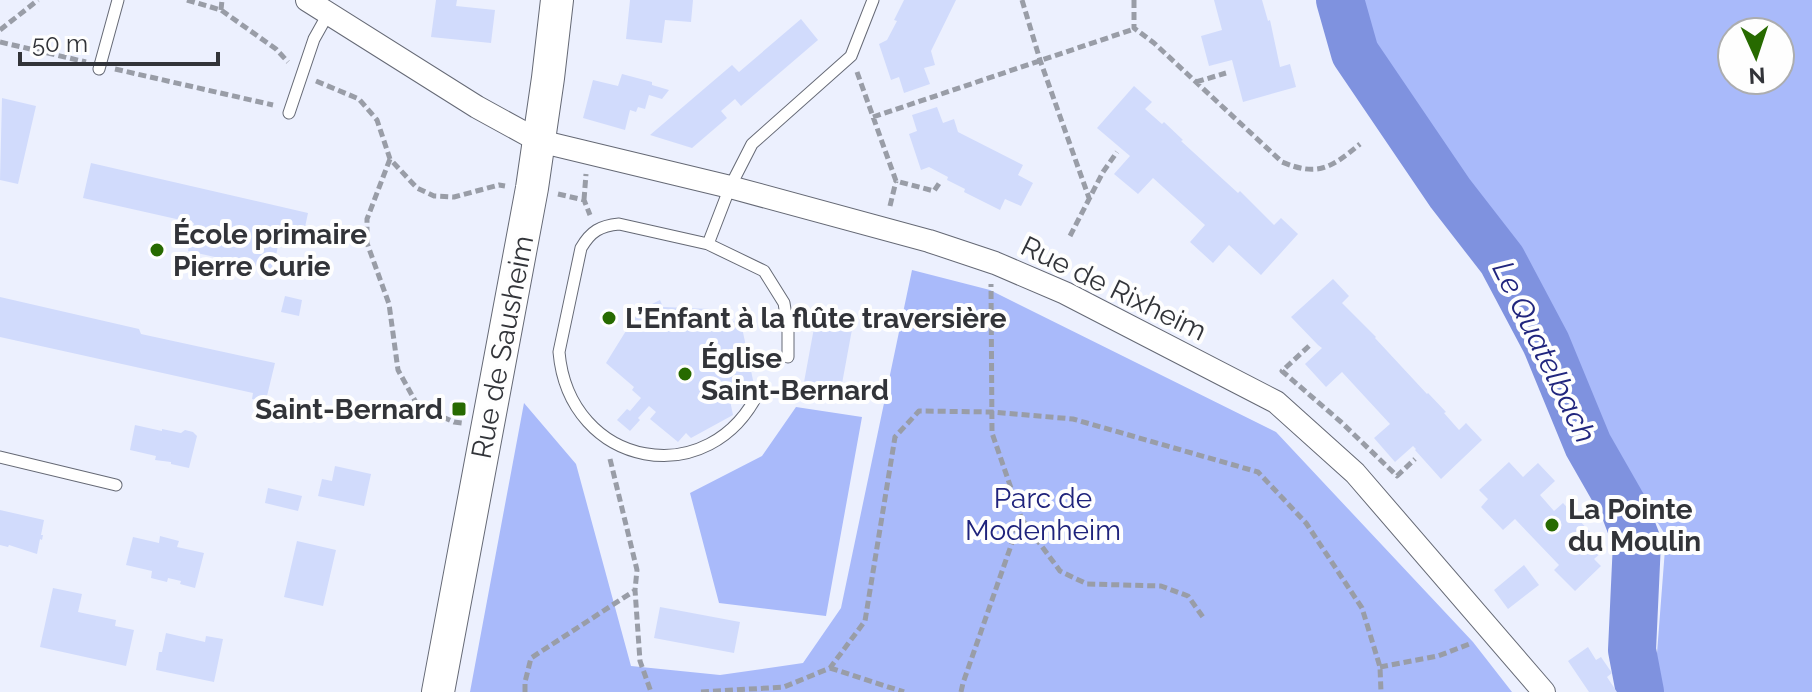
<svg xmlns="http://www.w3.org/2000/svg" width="1812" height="692" font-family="Raleway,sans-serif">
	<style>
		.green { fill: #a9bafa; fill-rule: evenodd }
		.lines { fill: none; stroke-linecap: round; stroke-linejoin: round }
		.river { stroke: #7f92df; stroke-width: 48 }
		.building { fill: #d1dbfc }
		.service-casing { stroke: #656975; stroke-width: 13 }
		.minor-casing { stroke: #656975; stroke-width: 24 }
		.secondary-casing { stroke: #656975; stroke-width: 34 }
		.path { stroke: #999da7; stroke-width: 5; stroke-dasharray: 8 4; stroke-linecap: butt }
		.service { stroke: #fff; stroke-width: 11 }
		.minor { stroke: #fff; stroke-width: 22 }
		.secondary { stroke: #fff; stroke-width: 32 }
		.poi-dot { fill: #276a00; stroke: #fefefe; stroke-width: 3 }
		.labels { text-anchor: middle; stroke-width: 8; stroke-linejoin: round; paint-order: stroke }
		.poi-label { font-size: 28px; font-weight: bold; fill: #323439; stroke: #fefefe; text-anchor: start }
		.street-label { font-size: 28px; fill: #323439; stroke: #fefefe }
		.park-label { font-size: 28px; fill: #1f237c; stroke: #fefefe }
		.water-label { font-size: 30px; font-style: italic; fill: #21267e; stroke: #fefefe }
	</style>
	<rect width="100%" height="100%" fill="#ecf0fe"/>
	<path class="green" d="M1353,0H1812V692H1654L1666,536L1579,397L1562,350L1507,245L1366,49ZM1732,32H1780V80H1732Z
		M912,270L990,290L1276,432L1473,642L1512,692H470L524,403L576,464L631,666L720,675L803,663L841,608Z
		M796,407L862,417L826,616L719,603L690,493L762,456Z"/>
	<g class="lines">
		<path class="river" d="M1340,0L1355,53L1450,193L1502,260L1546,343L1588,445L1624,508L1637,542L1632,650L1640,692"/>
	</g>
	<path class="building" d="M436,0H457L456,6L495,10L491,43L431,37Z
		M630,0H693L691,22L665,20L662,43L626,39Z
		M904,0H956L931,51L935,65L924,68L930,84L904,93L899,77L891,80L879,44L887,40L897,21L894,20Z
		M1214,0H1262L1268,21L1270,20L1280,67L1290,64L1296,87L1243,102L1232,60L1209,66L1201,36L1222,30Z
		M801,19L818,40L741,106L735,99L721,111L727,118L692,148L650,135L732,65L739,72Z
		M622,74L652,82V85L669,90L662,99L649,95L645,109L638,107L636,112L630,110L625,130L583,118L593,80L618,86Z
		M1134,86L1152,102L1145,109L1162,124L1164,122L1183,140L1181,141L1238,193L1240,191L1274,225L1281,218L1298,234L1261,275L1229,245L1213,263L1190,242L1205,225L1153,178L1138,194L1114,174L1130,156L1097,128Z
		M2,98L36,106L18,184L0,180Z
		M937,107L943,123L954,119L958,132L1023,165L1018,175L1033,183L1021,206L1005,199L1000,210L964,192L965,189L947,180L948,177L929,167L921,170L909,134L917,131L912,115Z
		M91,163L308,213L301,246L279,241L273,270L188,251L194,223L83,198Z
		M1333,279L1349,296L1342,303L1376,337L1375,338L1427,394L1428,393L1446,412L1444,413L1459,430L1466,423L1482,440L1441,479L1415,450L1416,449L1413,446L1395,462L1374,438L1390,424L1342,372L1326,387L1305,364L1322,348L1318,345L1291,317Z
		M285,296L302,300L299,316L281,312Z
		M0,297L139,329L141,334L275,363L267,396H265L263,401L252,399L253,393L0,337Z
		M660,300L663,307L710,309L715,331L740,318L754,385L728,391L733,415L691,438L686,433L678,442L650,419L656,412L649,406L638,418L640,420L630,431L617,420L627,409L630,411L641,398L632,390L634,387L606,363L629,326L624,318Z
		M816,317L853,324L839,400L802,393Z
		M135,425L162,431V429L181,433L185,430L193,432L197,436L189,468L171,464V462L155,460L156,456L130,450Z
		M1509,462L1523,477L1538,463L1555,481L1540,495L1554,511L1563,503L1593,535L1589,539L1601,553L1594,559L1601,566L1575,591L1554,570L1559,565L1515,519L1503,530L1481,507L1488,499L1479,490Z
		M335,466L371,474L364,506L318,496L322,479L332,481Z
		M268,488L302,496L298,511L265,503Z
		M0,510L44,520L41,535H43L42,540L40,539L37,554L9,545L8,547L0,545Z
		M160,536L179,541L177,547L204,553L195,588L180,584L181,581L168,578L167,582L151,578L152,571L126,565L133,537L159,543Z
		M297,541L336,550L323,606L284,597Z
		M1524,565L1539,585L1508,609L1494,590Z
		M53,588L82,594L78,612L116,620L115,626L134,630L126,666L40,647Z
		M660,607L740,622L734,653L654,638Z
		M166,633L205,642L206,636L223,639L214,682L156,670L159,652H162Z
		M1588,647L1596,660L1601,657L1612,673L1607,677L1617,692H1589L1568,661Z"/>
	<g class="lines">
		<g class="service-casing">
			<path id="service" d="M99,69L118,0
				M289,113L314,39L328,14
				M708,244L730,187L752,144L851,56L873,0
				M760,389C711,495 569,468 559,352L581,248C591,231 600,226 619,224L708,244L764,271L784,303L788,328V357
				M0,457L116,485"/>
		</g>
		<g class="minor-casing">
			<path id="minor" d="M307,0L477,107L539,141L730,187L929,241L995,263L1065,293L1276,402L1355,473L1544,692"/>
		</g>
		<g class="secondary-casing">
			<path id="secondary" d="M438,692L532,188L548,78L557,0"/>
		</g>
		<path class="path" d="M187,0L221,10L276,49L288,62
			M1022,0L1040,60L1089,198
			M1134,0V28L1154,43L1282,162C1318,177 1331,168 1360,144
			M221,10L222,0
			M0,30L38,0
			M0,42L86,62
			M115,69L273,105
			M857,72L896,181L934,191L940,182
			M316,81L359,99L377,120L390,159L417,188L434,196L454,197L499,185L505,186
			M1196,82L1226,73
			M873,117L1134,29
			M390,159L367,219V243L389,304L398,370L418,406L454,422L462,423
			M558,194L584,200L590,215
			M584,200L586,174
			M890,206L896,181
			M1070,236L1103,172L1117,152
			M1309,346L1282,371L1341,422L1397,476L1415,459
			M610,459L637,570L635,590L640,661L651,692
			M1021,518L1060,571L1087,584L1161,586L1188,596L1205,620
			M1380,667L1438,656L1472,643
			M830,668L904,692
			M525,692V682L531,658L634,591
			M701,692L784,687L830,668L865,621L895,437L919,411L992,412L1073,419L1258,472L1306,523L1362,608L1380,667L1381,692
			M961,692L963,683L1021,517L992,433L991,284"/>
		<use href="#service" class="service"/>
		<use href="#minor" class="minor"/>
		<use href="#secondary" class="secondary"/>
	</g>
	<g class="poi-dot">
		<circle cx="157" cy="250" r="8"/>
		<circle cx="609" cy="318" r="8"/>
		<circle cx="685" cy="374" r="8"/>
		<rect x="451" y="401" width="16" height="16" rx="4"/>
		<circle cx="1552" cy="525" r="8"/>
	</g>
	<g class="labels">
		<g class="poi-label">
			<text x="173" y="244">École primaire<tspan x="173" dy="32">Pierre Curie</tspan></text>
			<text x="625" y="328">L’Enfant à la flûte traversière</text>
			<text x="701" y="368">Église<tspan x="701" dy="32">Saint-Bernard</tspan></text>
			<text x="443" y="419" text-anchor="end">Saint-Bernard</text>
			<text x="1568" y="519">La Pointe<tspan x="1568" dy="32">du Moulin</tspan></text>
		</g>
		<g class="street-label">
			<text transform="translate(1114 288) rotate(26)" y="10">Rue de Rixheim</text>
			<text transform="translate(502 347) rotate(-79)" y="10">Rue de Sausheim</text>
		</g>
		<g class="park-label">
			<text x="1043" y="508">Parc de<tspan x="1043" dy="32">Modenheim</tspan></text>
		</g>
		<g class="water-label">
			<text transform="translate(1544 352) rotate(64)" y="10">Le Quatelbach</text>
		</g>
	</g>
	<g transform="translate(1756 56) rotate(177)"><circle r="38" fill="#fefefe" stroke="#acadaf" stroke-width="2"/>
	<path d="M0-6L14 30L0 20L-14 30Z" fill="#276a00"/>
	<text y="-12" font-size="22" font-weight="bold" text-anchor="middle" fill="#323439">N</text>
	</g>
	<path d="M20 52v12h198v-12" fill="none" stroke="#323439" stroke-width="4"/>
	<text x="32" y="52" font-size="24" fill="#323439" stroke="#fefefe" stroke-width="6" paint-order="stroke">50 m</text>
</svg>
